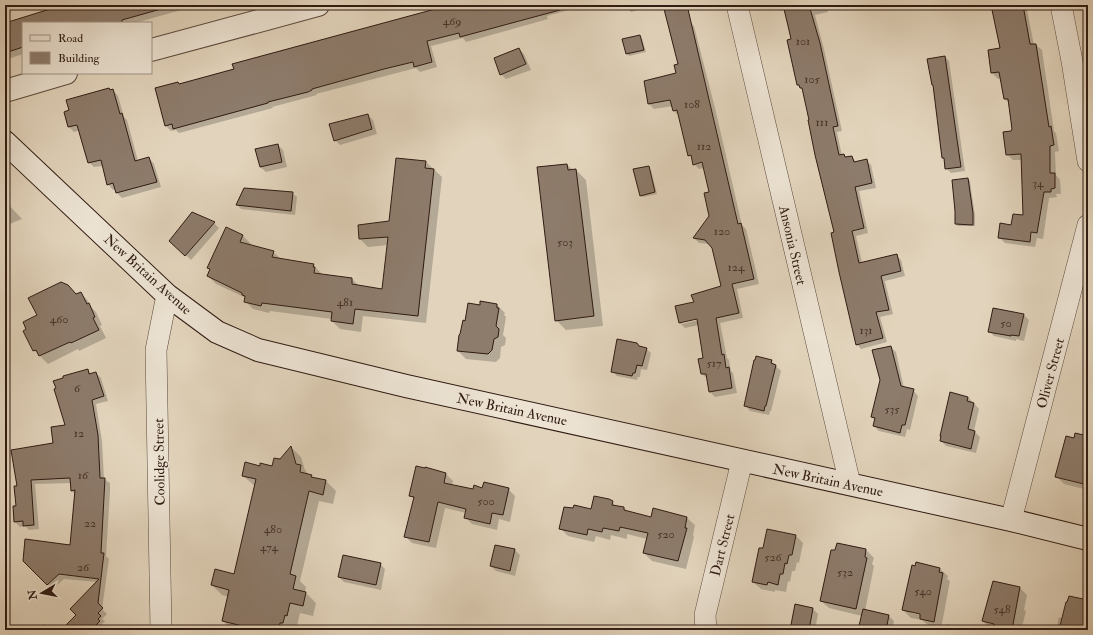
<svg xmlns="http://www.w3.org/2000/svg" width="1093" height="635" font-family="'IM FELL Double Pica',serif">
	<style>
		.shadow { fill: #0003; fill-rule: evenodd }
		.building { fill: #8d7b6b; stroke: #301b13 }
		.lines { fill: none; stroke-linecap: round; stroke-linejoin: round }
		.minor-casing { stroke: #5c493d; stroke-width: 22 }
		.tertiary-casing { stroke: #5c493d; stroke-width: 24 }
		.secondary-casing { stroke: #301b13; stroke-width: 24 }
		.minor { stroke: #ece3d3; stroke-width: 21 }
		.tertiary { stroke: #ece3d3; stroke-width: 22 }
		.secondary { stroke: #ece3d3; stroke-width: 22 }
		.labels { text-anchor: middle; stroke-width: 3; stroke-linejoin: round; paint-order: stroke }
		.number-label { font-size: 12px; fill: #473329 }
		.street-label { font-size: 14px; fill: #301b13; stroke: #ece3d3 }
	</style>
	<rect width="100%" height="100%" fill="#e2d4bc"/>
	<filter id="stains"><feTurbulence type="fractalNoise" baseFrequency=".005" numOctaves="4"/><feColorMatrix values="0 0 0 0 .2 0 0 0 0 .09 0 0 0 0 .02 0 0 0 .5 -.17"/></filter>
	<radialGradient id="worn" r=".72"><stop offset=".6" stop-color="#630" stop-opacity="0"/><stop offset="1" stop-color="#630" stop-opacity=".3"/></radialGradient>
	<path class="shadow" d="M49,5H199L135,23H23V54L5,60V14L7,23L51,10Z
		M454,5H457L462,9L479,5H601L583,10L580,7L547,16L548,19L466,42L463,38L431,46L437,67L420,72L416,68L316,94L317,95L272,107L273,108L179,133L176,130L171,131L166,126L178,83L180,85Z
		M625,5H653L631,12Z
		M784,5H826L828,12L815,15L824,49L842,131L837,132L842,156L844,155L846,158L852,157L856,162L867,161L871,165L876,188L859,191L868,233L856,236L862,263L896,255L901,260L905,276L885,281L893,314L880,317L887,342L861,349L857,344L835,233L810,120L803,90L798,85L792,40Z
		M992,5H1026L1034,45H1036L1042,50L1054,131L1056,133L1059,151L1055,152L1056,175L1060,180L1061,194H1056L1057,197L1049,198L1043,239L1037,238L1035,247L1005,243L999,237L1024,216L1022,160H1013L1007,154L1013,130L1009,103L1005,99L1001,78L998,79L992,73L989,51L1001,49Z
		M689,21L694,26L715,108L742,225L746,229L759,284L737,289L743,318L720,323L727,358L729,360L731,371L733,373L737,393L715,397L710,392L708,379L702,374L704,359L699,325L685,328L680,323L695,303L722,286L713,248L710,244L699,243L694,238L710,216V193L705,168L699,169L694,164L692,158L689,155L679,116L674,111L673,106L654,109L649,104L677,74ZM702,317L703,319L682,324V322Z
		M640,36L642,38L646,52L629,56L627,54Z
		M519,49L524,54L531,70L506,79L501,74Z
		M945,57L949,61L965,171L951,173L946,168L945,159L943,158Z
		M113,90L118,96L124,117L127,120L138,161L149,158L154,164L161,187L122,198L117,193L116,189L113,190L108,184L103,166L94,167L89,162L80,130L74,132L69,127L111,91Z
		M368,115L373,120L377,134L340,145L335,140Z
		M278,145L283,150L287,167L266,172L260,167Z
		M426,162L442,177L426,323L363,316L361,332L340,329L332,321V319L270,311L269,313L253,309L245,301L246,298L216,284L208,276L211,271L208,268L226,229L243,236L251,244L250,245L273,252L281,259L313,265L321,273V274L352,279L359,286L383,290L388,245L368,247L360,239L390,221Z
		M567,165L573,170H576L586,180L603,326L566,330L556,320Z
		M649,167L651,170L657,194L643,197L640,195Z
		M968,179L970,181L975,216V226H958L956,224Z
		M292,193L297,197L295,215L241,209L237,205Z
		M5,201L22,219L5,226Z
		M192,213L214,223L219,228L191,260L171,241Z
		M81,293L88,301L92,308L96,312L102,325L100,326L106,338L79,351L78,349L48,364L34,350L76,295Z
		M497,305L505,313L504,315L506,317L503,335L506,338L505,345L501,347L500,358L496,362L466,359L458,351L466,322L481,307Z
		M1024,315L1029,320L1024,341L1016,339V341L994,336L989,331Z
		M637,344L641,347L646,349L651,353L647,370L641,369L640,377H638L637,380L617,376L612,371Z
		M891,347L896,352L904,388L913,390L918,396L910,430L907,429L905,437L879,431L874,426L875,420L872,417Z
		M771,361L781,371L771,411H770L769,415L750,411L745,405Z
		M87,370L92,374L96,373L101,378L108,401L96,404L102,441L104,479L110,483V492L106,556L109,559L102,609L107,614L102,619L105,621L102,624L104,626L100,630H62L77,615L97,582L64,579L52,589L24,561L71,546L75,494L72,491V483L35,484L39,529L29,530L25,526L20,527L15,522L18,487L54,444L67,426Z
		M968,397L979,409L974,431L980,437L976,453L946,446L941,441Z
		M1086,433H1088V490L1064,484L1056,476L1076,434L1086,435Z
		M291,447L301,457L305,470L310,476L314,479L326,481L336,491L333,504L319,501L300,581L306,587L305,592L316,603L313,616L300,613L297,626L295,625L294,630H232L223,621L229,597L222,595L212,585L235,575L255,486L243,476L260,467H273Z
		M446,474L453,481L452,485L474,490L483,489H508L515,496L510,522L499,519L497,530L472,524L465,517L466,513L445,508L436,548L412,543L405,536L414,499L410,495Z
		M612,502L617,507L624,508L628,512L652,518L654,510L687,518L695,525L693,535L694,537L686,569L652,561L644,553L647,539L627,534V539L611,535L610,540L596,536L594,542L568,536L560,528L592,510Z
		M796,536L803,543L799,563L797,562L795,571H792L790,582L788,581L786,592L775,590V592L761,589L753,582L764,550Z
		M515,550L520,555L515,576L496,571L491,566Z
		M866,550L874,558L872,564L874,566L865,611L889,616L894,621L892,630H859L862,616L829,608L821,601L836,551Z
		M380,564L385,569L381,590L344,582L339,577Z
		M940,569L948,576L947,579L950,581L941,629L929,626L922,620L911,618L903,610ZM911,611L925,614V616L911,613Z
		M1020,588L1027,595L1024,610L1026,611L1022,627L1025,630H994L990,629L983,621Z
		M1088,601V630H1056L1059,617L1063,618Z
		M813,609L818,614L815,630H791Z
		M44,624L49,630H30Z
		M946,624L962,628L964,630H945Z"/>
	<path class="building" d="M48,5H160L161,9L122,20V23H23V47L5,53V23L50,9Z
		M450,5H457L458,9H462L477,5H560V10L460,37L459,33L427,41L432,62L414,67L413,62L384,69L312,89V90L308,92L268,102V103L173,129L172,124L165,126L155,88L178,82L179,84L234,69L232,64Z
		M663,5H687L738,224L741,223L754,279L732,284L739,313L716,318L722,355L724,354L726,368L729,367L732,388L709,392L706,374H701L698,359L703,358L697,319L679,323L675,306L694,302L691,295L721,286L712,248L705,240L693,238L709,216L704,193L709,192L702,162L693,165L691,155L688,156L677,110L673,111L670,100L648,104L644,81L676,73L674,65L678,64Z
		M783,5H809L820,43L838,126L833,127L839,155L844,154L845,157L852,156L854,162L867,159L872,183L855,187L864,228L852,231L859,263L897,254L901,271L881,276L889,310L876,312L883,338L856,345L839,272L831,233L834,232L815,155L808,120H809L802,88H800L799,85H797L787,40L791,39L789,30Z
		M991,5H1023L1030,44H1036L1049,127L1051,126L1054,145L1050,146V173H1055V188L1051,189V192H1044L1037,233L1031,232L1030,242L998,238L1000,223L1011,225L1013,214L1023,215L1021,154L1006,155L1003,132L1011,131L1012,129L1008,99H1004L999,72L991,73L988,50L1000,48Z
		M640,35L644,50L626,54L622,39Z
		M519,48L526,64L500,75L494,58Z
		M945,56L961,167L945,169L944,158H942L933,85H932L927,59Z
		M109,88L110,90L113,89L120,114L122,113L135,161L149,157L157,182L116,193L113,183L107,185L101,160L88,163L77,125L68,127L64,112L69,110L66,100Z
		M368,114L372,129L334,141L329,124Z
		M278,144L282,162L260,167L255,149Z
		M396,158L426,161L425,168L434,169L418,316L355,309L353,324L331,321L332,312L262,303L261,306L244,302L245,296L242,295V293L207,276L210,269L207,268L226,227L243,235L240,242L274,251L272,257L314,264L313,267H315L314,273L352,278V284L382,289L388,237L359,239L358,225L389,221Z
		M567,164L568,170L576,169L594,316L555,321L537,167Z
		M649,166L655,192L640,196L633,169Z
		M968,178L973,213V225L955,224V211L952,180Z
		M244,188L293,192L291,211L236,205Z
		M192,212L215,222L185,256L169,241Z
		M61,282L68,285L76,294L81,292L87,304L89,303L95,317L93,318L99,330L71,343L70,342L39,356L36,350L33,351L23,331L26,329L23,322L37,315L28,298Z
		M480,301L497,304V308H499L496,326L499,329L498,337L494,339L492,350L488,354L457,351L459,335L460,334L463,320L465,321L468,303L480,305Z
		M993,308L1024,314L1019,336L1011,335V336L988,332Z
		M617,339L637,343L639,346L647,348L642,366L637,365L635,373H633L632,376L611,372Z
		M891,346L901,386L914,389L905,425H902L900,433L873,426L875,418L871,417L880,380L872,350Z
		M756,356L772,360L771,363L776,365L766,406H765L764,411L744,406L754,360H755Z
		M88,369L89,374L96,372L104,396L92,400L98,435L100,478H105L101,553H104L98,603L103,608L98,613L101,616L98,619L100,621L91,630H61L76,615L70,609L99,579L59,574L47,585L23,561L25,539L70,545L75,490L71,491L70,478L31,480L34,525L23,526V521L14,522L13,506H16L14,486H17L11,450L53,443L51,427L65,425L54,389L56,388L53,381L63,378V376Z
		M950,392L968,397L967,401L974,403L968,429L975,431L971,449L940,441L941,436H940Z
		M1075,433L1088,436V485L1055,477L1066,436L1074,438Z
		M291,446L296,464L301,465L300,472L312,475L311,477L326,480L323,495L309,491L290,574L296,576L293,589L306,592L303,606L290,603L287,616L285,615L283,623H280L279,630H259L222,621L229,590L211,585L215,569L234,574L256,479L242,476L245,462L260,466V463L272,466L274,458L280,459Z
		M416,466L425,468V467L446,473L444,483L473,489L474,485L482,488L484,482L509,488L503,515L492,513L490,524L464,518L466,509L438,502L429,542L404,537L414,497L409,496Z
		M594,496L609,499L613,501L612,505L624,507V510L651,517L653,508L687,517L685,528H687L678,561L643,553L648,533L620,527L619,531L603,528L602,532L588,529L587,535L559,529L564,507L573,508L574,505L591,509Z
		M767,529L796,535L792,555H789L787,564L785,563L783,574H780L778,585L768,582L767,585L752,582L759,548H763Z
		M837,543L866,549L865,557L867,558L856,609L820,601L831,550H835Z
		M495,545L515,549L510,571L490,566Z
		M343,555L381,563L376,585L338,577Z
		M916,562L940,568L939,572L943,573L934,622L920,619V614L902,610L912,565L915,566Z
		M993,581L1020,587L1012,630H993L994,624L982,621Z
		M1069,596L1088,600V630H1059L1066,602H1067Z
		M795,604L813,608L809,630H790Z
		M863,609L889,615L886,630H858Z"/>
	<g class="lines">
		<g class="minor-casing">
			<path id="minor" d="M737,5L850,484
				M1061,5L1072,61L1088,161
				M1011,520L1088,225
				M161,630L156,350L167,295
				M706,630L705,615L742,461"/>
		</g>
		<g class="tertiary-casing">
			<path id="tertiary" d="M151,50L318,5
				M5,91L66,73"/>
		</g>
		<g class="secondary-casing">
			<path id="secondary" d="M5,142L167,295L217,332L258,350L406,386L1011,520L1088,539"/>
		</g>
		<use href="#minor" class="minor"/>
		<use href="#tertiary" class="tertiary"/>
		<use href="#secondary" class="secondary"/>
	</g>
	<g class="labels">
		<g class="number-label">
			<text x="452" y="25">469</text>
			<text x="803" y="45">101</text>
			<text x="812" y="83">105</text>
			<text x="692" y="108">108</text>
			<text x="822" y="126">111</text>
			<text x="704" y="150">112</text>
			<text x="1038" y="187">34</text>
			<text x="722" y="235">120</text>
			<text x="565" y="246">503</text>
			<text x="736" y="271">124</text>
			<text x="345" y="306">481</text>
			<text x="59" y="323">460</text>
			<text x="1006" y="327">50</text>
			<text x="866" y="334">131</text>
			<text x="714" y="367">517</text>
			<text x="77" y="392">6</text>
			<text x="892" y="413">535</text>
			<text x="79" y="437">12</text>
			<text x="83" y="479">16</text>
			<text x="486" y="505">500</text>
			<text x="90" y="527">22</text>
			<text x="273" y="533">480</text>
			<text x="666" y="538">520</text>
			<text x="269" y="551">474</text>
			<text x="773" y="561">526</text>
			<text x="83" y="571">26</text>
			<text x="845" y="576">532</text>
			<text x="923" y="595">540</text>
			<text x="1002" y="613">548</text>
		</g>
		<g class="street-label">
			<text transform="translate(793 245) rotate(77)" y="5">Ansonia Street</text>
			<text transform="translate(148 274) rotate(42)" y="5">New Britain Avenue</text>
			<text transform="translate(1050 373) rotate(-75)" y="5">Oliver Street</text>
			<text transform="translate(512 409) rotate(12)" y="5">New Britain Avenue</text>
			<text transform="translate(159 462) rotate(-91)" y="5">Coolidge Street</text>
			<text transform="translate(828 480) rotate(12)" y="5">New Britain Avenue</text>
			<text transform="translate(722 545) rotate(-76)" y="5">Dart Street</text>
		</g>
	</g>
	<rect width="1093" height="635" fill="none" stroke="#e2d4bc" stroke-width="20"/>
	<rect x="6" y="6" width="1081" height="623" fill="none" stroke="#301b13" stroke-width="2"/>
	<rect x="10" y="10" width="1073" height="615" fill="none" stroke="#301b13"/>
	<rect x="22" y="22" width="130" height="52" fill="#ece3d3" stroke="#a19386"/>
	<rect x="30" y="35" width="20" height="6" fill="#ece3d3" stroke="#a19386"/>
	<text x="58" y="42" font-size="12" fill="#301b13">Road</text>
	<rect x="30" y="52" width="20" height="12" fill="#8d7b6b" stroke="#a19386"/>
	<text x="58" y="62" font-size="12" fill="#301b13">Building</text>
	<g transform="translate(42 593) rotate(260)" stroke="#ece3d3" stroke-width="3" paint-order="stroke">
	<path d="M0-3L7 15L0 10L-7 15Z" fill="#301b13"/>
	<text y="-6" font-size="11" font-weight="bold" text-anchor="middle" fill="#301b13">N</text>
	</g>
	<rect width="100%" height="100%" filter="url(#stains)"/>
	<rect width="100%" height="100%" fill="url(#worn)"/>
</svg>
